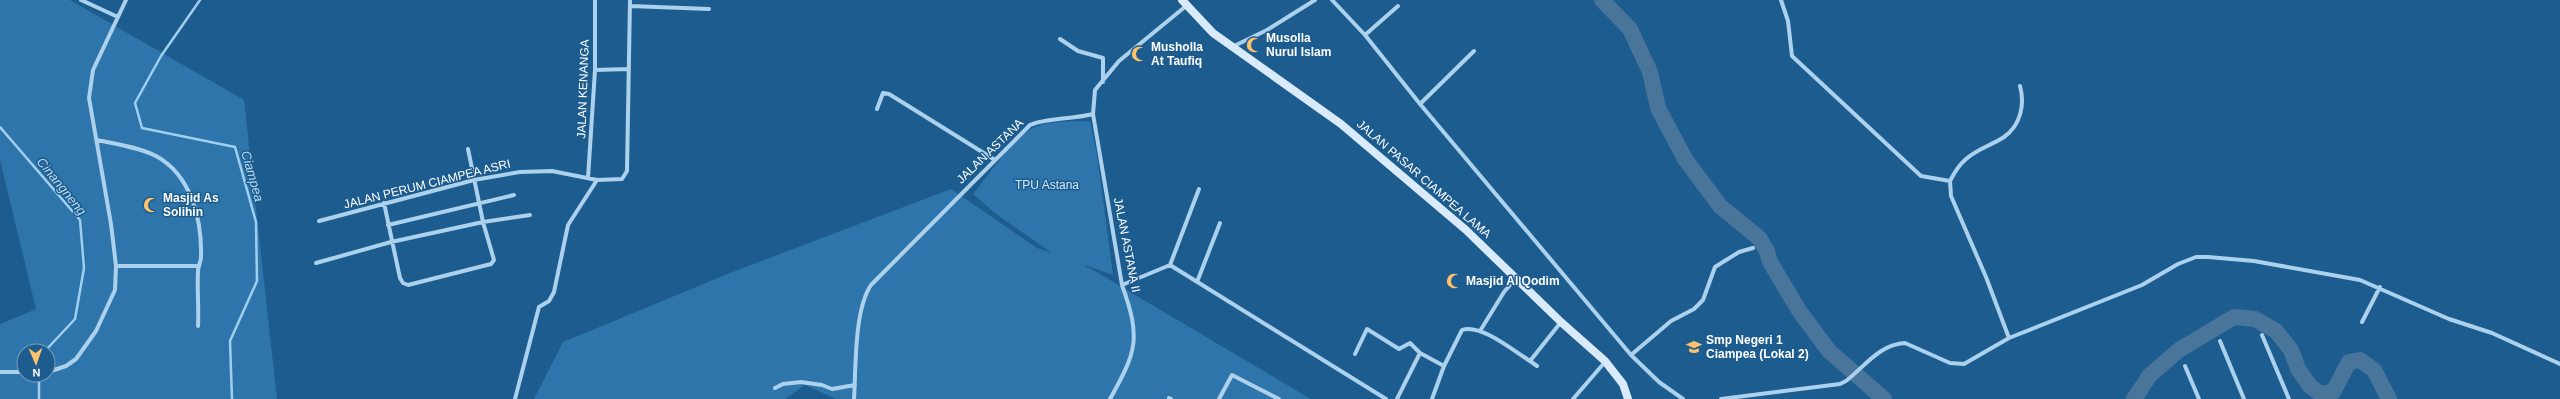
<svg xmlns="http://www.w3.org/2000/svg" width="2560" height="399" font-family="Helvetica,sans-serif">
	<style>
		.green { fill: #2e75ab; fill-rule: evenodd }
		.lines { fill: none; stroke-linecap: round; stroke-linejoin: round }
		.stream { stroke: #a0ceef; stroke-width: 2.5 }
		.river { stroke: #487599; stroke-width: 16 }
		.minor { stroke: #acd1ed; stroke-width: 4 }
		.secondary { stroke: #d9ebfa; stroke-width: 8 }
		.labels { text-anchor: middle; stroke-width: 3; stroke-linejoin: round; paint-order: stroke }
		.poi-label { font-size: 12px; font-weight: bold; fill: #fff; stroke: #1d5c8f; text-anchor: start }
		.street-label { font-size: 12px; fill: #fff; stroke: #1d5c8f }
		.park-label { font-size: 12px; fill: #d2e9fa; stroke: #1d5c8f }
		.water-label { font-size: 13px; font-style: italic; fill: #b8dbf4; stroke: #1d5c8f }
	</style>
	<rect width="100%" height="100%" fill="#1d5c8f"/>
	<path class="green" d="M0,0H70L244,100L277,399H0V324L36,309L0,160ZM24,351H48V375H24Z
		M1090,121L1097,155L1113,275L1085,265L1086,268L1088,267L1311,399H836L805,385L785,399H534L563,342L730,273L951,189L1037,248L1052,253L996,214L973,194C986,178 1017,133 1035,127C1052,120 1072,122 1090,121Z"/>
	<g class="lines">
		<path class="stream" d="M200,0L161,56L135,103L142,128L235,147L256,222L257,281L230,341L232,399
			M0,127L80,220L84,268L75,319L45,351
			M39,375V399"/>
		<path class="river" d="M1602,0L1630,29L1650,72L1658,108L1685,159L1720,206L1759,238L1767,251L1770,262L1800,312L1829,351L1884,399
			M2134,399L2150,375L2179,350L2234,317L2255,319L2276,331L2291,350L2298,369L2310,386L2320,394L2333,392L2349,362L2360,360L2374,370L2389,399"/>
		<path class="minor" d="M81,0L118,17
			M1332,0L1365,35L1420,104L1631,355L1659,382L1683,399
			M1781,0L1788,21L1792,56L1921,176L1950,181
			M630,6L709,9
			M1365,35L1398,6
			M1060,39L1078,51L1103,58V82
			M1232,47L1267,30L1315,0
			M595,70L628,69
			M1420,104L1474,51
			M877,109L883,93L889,94L995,160
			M97,140C116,144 138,147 156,156C191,175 202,219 201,257C201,262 198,266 198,271C197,290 199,308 198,326
			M588,178L595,70V0
			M384,203L400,278L403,283L408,285L491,264L494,260L483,222L468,149
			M319,221L474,180L520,172L552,171L597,180L622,179L627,171L630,0
			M388,225L514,195
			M316,263L391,242L483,222L530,215
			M1170,265L1386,399
			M116,266H198
			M1197,282L1220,223
			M1122,285L1170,265L1199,189
			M2362,322L2380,287
			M1480,331L1504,292L1516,278
			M2262,335L2289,399
			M2009,338L1986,277L1951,196L1950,181C1954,173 1959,165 1966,159C1977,149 1992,145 2004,137C2021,125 2025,104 2020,86
			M2220,341L2244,399
			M1355,354L1367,329L1399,349L1410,343L1420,353L1444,366
			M1631,355L1671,321L1694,309L1703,300L1715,267L1739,252L1753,248
			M1530,361L1537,366
			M2185,366L2199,399
			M0,372H24
			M48,372L66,366L76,359L96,331L115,290L116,266L111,224L89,98L93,70L126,0
			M775,388L783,384L801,382L822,385L832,389L855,385
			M1169,398L1171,399
			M515,399L539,307L549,301L554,292L568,225L597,180
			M854,399C856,368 854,310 871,285L1030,125C1044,118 1075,119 1093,114
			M1110,399C1137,351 1141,338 1122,285L1093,114L1095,90L1119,61L1186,6
			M1219,399L1232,375L1279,399
			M1397,399L1420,353
			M1432,399L1444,366L1462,330C1480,323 1514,351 1530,361L1561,322
			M1573,399L1605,362
			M1721,399L1840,384L1846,381C1864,367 1880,344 1905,343L1950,363L1964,364L2009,338L2142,285L2178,264L2196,257H2208L2254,261L2360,280L2449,319L2492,333L2560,364"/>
		<path class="secondary" d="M1182,0L1213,33L1341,124L1466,230L1561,322L1605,361L1623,384L1628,399"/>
	</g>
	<defs>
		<g id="mosque-bare" transform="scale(1.2)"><path d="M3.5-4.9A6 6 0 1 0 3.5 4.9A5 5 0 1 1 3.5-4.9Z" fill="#fdc26b" stroke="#1d5c8f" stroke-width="2.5" paint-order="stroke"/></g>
		<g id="school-bare" transform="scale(1.2)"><path d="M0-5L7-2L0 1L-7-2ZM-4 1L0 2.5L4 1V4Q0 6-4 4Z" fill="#fdc26b" stroke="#1d5c8f" stroke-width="2.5" paint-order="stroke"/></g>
	</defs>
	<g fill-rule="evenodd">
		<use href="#mosque-bare" x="1254" y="45"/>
		<use href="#mosque-bare" x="1139" y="54"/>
		<use href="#mosque-bare" x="151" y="205"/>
		<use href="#mosque-bare" x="1454" y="281"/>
		<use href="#school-bare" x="1694" y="347"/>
	</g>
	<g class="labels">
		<g class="poi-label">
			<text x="1266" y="42">Musolla<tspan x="1266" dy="14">Nurul Islam</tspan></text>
			<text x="1151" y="51">Musholla<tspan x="1151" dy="14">At Taufiq</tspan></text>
			<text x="163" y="202">Masjid As<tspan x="163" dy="14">Solihin</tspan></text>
			<text x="1466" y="285">Masjid Al Qodim</text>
			<text x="1706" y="344">Smp Negeri 1<tspan x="1706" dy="14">Ciampea (Lokal 2)</tspan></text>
		</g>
		<g class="street-label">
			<text transform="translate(583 89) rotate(-88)" y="4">JALAN KENANGA</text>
			<text transform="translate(990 151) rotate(-44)" y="4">JALAN ASTANA</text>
			<text transform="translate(1424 179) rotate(41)" y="4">JALAN PASAR CIAMPEA LAMA</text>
			<text transform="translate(427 184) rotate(-14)" y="4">JALAN PERUM CIAMPEA ASRI</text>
			<text transform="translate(1127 245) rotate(79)" y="4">JALAN ASTANA II</text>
		</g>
		<g class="park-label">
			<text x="1047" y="189">TPU Astana</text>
		</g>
		<g class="water-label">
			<text transform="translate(253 176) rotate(74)" y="5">Ciampea</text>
			<text transform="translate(62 186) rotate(51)" y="5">Cinangneng</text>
		</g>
	</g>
	<g transform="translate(36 363) rotate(178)"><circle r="19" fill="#1d5c8f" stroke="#779dbc"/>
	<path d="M0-3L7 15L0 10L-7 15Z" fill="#fdc26b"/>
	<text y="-6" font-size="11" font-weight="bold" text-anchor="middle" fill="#ffffff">N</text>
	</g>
</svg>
